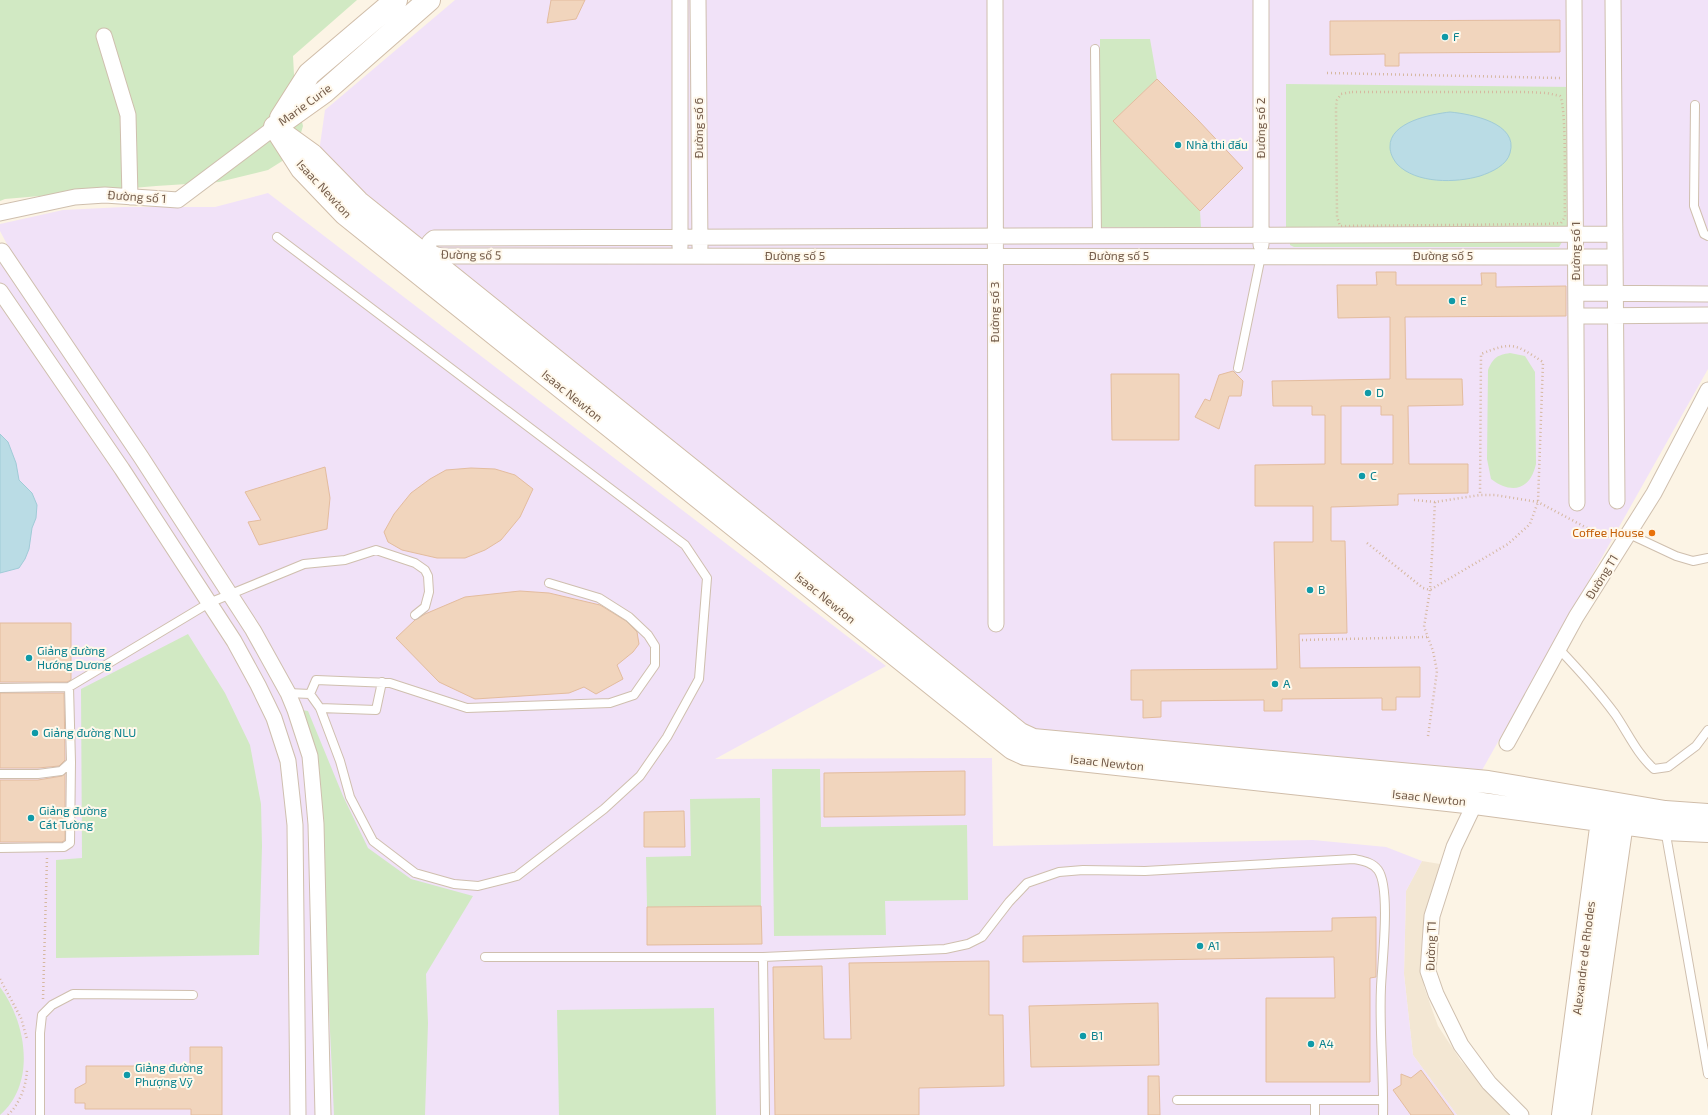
<svg xmlns="http://www.w3.org/2000/svg" width="1708" height="1115" font-family="'Exo 2',sans-serif">
	<style>
		.residential { fill: #f3e7d3 }
		.education { fill: #f1e2f8 }
		.green { fill: #d1e9c3 }
		.water { fill: #badce5; stroke: #a0cbd7 }
		.building { fill: #f1d5bd; stroke: #e3bc9e; fill-rule: evenodd }
		.lines { fill: none; stroke-linecap: round; stroke-linejoin: round }
		.lane-casing { stroke: #cfbfae; stroke-width: 10 }
		.street-casing { stroke: #cfbfae; stroke-width: 17 }
		.secondary-casing { stroke: #d0bda9; stroke-width: 24 }
		.path { stroke: #d6b8a0; stroke-width: 2.5; stroke-dasharray: 1 3; stroke-linecap: butt }
		.lane { stroke: #fff; stroke-width: 8 }
		.street { stroke: #fff; stroke-width: 15 }
		.secondary { stroke: #fff; stroke-width: 22 }
		.culture-dot { fill: #0f9aa8; stroke: #fff8eb; stroke-width: 1.5 }
		.food-dot { fill: #e8710a; stroke: #fff8eb; stroke-width: 1.5 }
		.labels { text-anchor: middle; stroke-width: 4; stroke-linejoin: round; paint-order: stroke }
		.culture-label { font-size: 12px; fill: #0d838f; stroke: #fff8eb; text-anchor: start }
		.street-label { font-size: 12px; fill: #745c4a; stroke: #fff8eb }
		.food-label { font-size: 12px; fill: #c56008; stroke: #fff8eb; text-anchor: end }
	</style>
	<rect width="100%" height="100%" fill="#fcf4e5"/>
	<path class="residential" d="M1422,861L1440,864L1421,950L1424,987L1438,1026L1461,1061L1515,1115H1457L1413,1055L1404,974L1406,891Z"/>
	<path class="education" d="M455,0H1708V369L1481,772L1035,736L317,166L325,110Z
		M268,193L886,666L715,759L992,758L993,846L1313,840L1386,847L1422,861L1406,891L1404,974L1413,1055L1457,1115H0V250L8,246L0,231V224L63,210L124,207H215Z"/>
	<path class="green" d="M0,0H357L293,56L295,93L303,126L295,153L268,170L219,182L156,186L5,199L0,201Z
		M1100,39H1150L1157,79L1113,121L1200,211L1201,228L1100,227Z
		M1286,84L1577,87L1573,226L1286,227Z
		M1560,240L1562,242L1559,247H1294L1290,245V242Z
		M1510,353L1525,356L1535,372L1536,464C1530,491 1511,494 1491,479L1487,459L1488,370C1493,358 1497,355 1510,353Z
		M188,634L225,693L250,745L261,804L262,846L259,955L56,958V860L82,858L81,689Z
		M302,710L308,711L343,796L368,848L411,879L473,896L426,974L428,1023L425,1115H334L317,757Z
		M772,769H820L821,827L967,825L968,900L885,901L886,935L774,936Z
		M760,798L761,906L647,907L646,857L691,856L690,799Z
		M0,987C26,1022 37,1083 0,1115Z
		M714,1008L716,1115H559L557,1010Z"/>
	<path class="water" d="M1450,112C1471,114 1519,123 1510,153C1507,165 1492,172 1480,176C1456,183 1416,184 1397,164C1393,159 1390,153 1390,147C1389,122 1432,114 1450,112Z
		M0,434L8,442L16,463L19,480L32,493L37,505L36,518L32,528L29,549L25,559L19,568L0,573Z"/>
	<path class="building" d="M551,0H585L576,19L547,23Z
		M1560,20V52L1399,53V66H1385V54L1330,55V21Z
		M1157,79L1198,120L1243,168L1200,211L1113,121Z
		M1376,272H1396V285H1482L1481,273H1496V287L1566,286V316L1405,317L1406,379H1462L1463,405L1408,406L1409,464H1468V493L1398,494V505L1331,507V541H1345L1347,633L1299,634L1300,668L1420,667V697H1396V710H1382V698L1282,699V711H1264V700L1161,701V717L1143,718V700H1131V670L1277,669L1274,542H1313V506H1255V465L1325,464V415H1312V406H1273L1272,381L1390,379V317L1338,318L1337,285H1377ZM1341,406H1381V415H1393V464H1341Z
		M1233,371L1243,381L1241,396H1229L1219,429L1195,417L1205,399L1210,401L1219,375Z
		M1111,374H1179V440H1112Z
		M325,467L330,498L327,529L259,545L248,522L261,520L245,492Z
		M471,468L495,469L515,475L533,489L520,517L501,540L485,550L465,558H437L402,550L388,542L384,532L394,514L411,493L430,479L446,470Z
		M520,591L549,593L600,605L626,621L637,632L639,644L633,652L617,665L623,679L596,694L584,687L569,693L475,699L439,682L396,638L415,620L425,614L465,597Z
		M0,623H71V680L67,682H0Z
		M0,693H64L65,760L59,766L38,768H0Z
		M965,771V815L824,817V773Z
		M65,774V840L62,842H0V780H38L62,776Z
		M684,811L685,847H644V812Z
		M761,906L762,944L647,945V907Z
		M1376,917V977L1370,978V1082H1266V998H1335L1334,957L1023,962V936L1332,931V918Z
		M989,961V1015H1003L1004,1086L919,1088V1115H775L773,967L822,966L824,1039H851L849,963Z
		M1158,1003L1159,1065L1031,1067L1029,1006Z
		M190,1047H222V1115H191V1109H85V1103H75V1089L86,1083V1066H190Z
		M1421,1070L1454,1115H1411L1393,1090L1401,1085V1074L1411,1078Z
		M1148,1076H1159L1160,1115H1148Z"/>
	<g class="lines">
		<g class="lane-casing">
			<path id="lane" d="M1095,49L1097,236
				M1695,105L1694,206L1704,234L1708,236
				M277,237L685,545L707,578L699,679L667,737L640,776L604,809L517,876L478,886L454,884L415,873L373,841L350,797L340,761L320,708L310,694L288,693
				M1238,368L1261,256
				M1629,534L1676,556L1693,561L1708,558
				M1559,649C1579,670 1598,691 1615,714C1628,733 1637,754 1654,769L1668,767L1696,746L1708,730
				M0,688L69,687L209,603L304,564L345,560L376,550L415,563L425,570L428,576L429,592L425,607L415,615
				M310,694L316,680L390,683L467,708L610,703L634,695L655,665V646L648,635L629,617L599,598L549,583
				M320,708L376,710L382,682
				M0,774H38L61,771L71,762L69,687
				M1665,829L1708,1074
				M0,848L64,847L70,843L71,762
				M485,957H763L765,1115
				M763,957L945,949L968,944L982,937L1009,902L1027,883L1059,872L1083,870L1145,871L1354,859C1363,861 1372,862 1378,870C1391,888 1382,963 1381,987C1379,1030 1384,1073 1383,1115
				M1177,1100H1383
				M40,1115V1033L42,1015L52,1005L73,994L193,995
				M1315,1115V1100"/>
		</g>
		<g class="street-casing">
			<path id="street" d="M680,0V247
				M698,0L700,247
				M995,0L996,624
				M1261,0V245
				M1574,0L1577,503
				M1613,0L1617,501
				M104,36L128,115L130,197
				M0,213L75,197L105,195L178,200L275,127
				M1615,234L434,238C421,247 431,255 443,256L1615,257
				M2,251L141,457L253,630L288,693L295,710L310,756L316,824L323,1115
				M0,291L122,469L234,641L258,685L274,718L288,761L295,825L298,1115
				M1576,293L1708,294
				M1576,316L1708,315
				M1507,743L1576,617L1654,493L1708,390
				M1475,803L1454,847L1432,916L1428,971L1436,994L1461,1045L1489,1083L1521,1115"/>
		</g>
		<g class="secondary-casing">
			<path id="secondary" d="M281,118L309,74L396,0
				M275,127L302,169L345,214L1012,748L1025,754L1475,803L1665,829L1708,831
				M275,127L324,92L429,0
				M287,137L312,155L358,202L1020,734L1033,740L1488,782L1665,812L1708,815
				M1563,1115L1604,805
				M1580,1115L1624,809"/>
		</g>
		<path class="path" d="M1327,73L1560,78
			M1352,92H1525L1547,93L1560,96C1567,107 1564,197 1565,217L1561,223L1547,224L1340,226L1337,217L1336,106L1337,100L1341,94Z
			M1414,500L1435,502L1480,495H1495L1538,502L1587,528L1610,537
			M1367,543L1423,588L1430,590L1508,544L1530,524L1538,502L1543,362C1515,344 1513,341 1481,354L1480,495
			M1302,640L1427,637
			M1428,736L1437,671L1433,651L1424,627L1430,590L1435,502
			M0,979L21,1018L27,1039
			M43,999L47,858
			M8,1115C20,1103 26,1087 27,1070"/>
		<use href="#lane" class="lane"/>
		<use href="#street" class="street"/>
		<use href="#secondary" class="secondary"/>
	</g>
	<g class="culture-dot">
		<circle cx="1445" cy="37" r="4"/>
		<circle cx="1178" cy="145" r="4"/>
		<circle cx="1452" cy="301" r="4"/>
		<circle cx="1368" cy="393" r="4"/>
		<circle cx="1362" cy="476" r="4"/>
		<circle cx="1310" cy="590" r="4"/>
		<circle cx="29" cy="658" r="4"/>
		<circle cx="1275" cy="684" r="4"/>
		<circle cx="35" cy="733" r="4"/>
		<circle cx="31" cy="818" r="4"/>
		<circle cx="1200" cy="946" r="4"/>
		<circle cx="1083" cy="1036" r="4"/>
		<circle cx="1311" cy="1044" r="4"/>
		<circle cx="127" cy="1075" r="4"/>
	</g>
	<circle class="food-dot" cx="1652" cy="533" r="4"/>
	<g class="labels">
		<g class="culture-label">
			<text x="1453" y="41">F</text>
			<text x="1186" y="149">Nhà thi đấu</text>
			<text x="1460" y="305">E</text>
			<text x="1376" y="397">D</text>
			<text x="1370" y="480">C</text>
			<text x="1318" y="594">B</text>
			<text x="37" y="655">Giảng đường<tspan x="37" dy="14">Hướng Dương</tspan></text>
			<text x="1283" y="688">A</text>
			<text x="43" y="737">Giảng đường NLU</text>
			<text x="39" y="815">Giảng đường<tspan x="39" dy="14">Cát Tường</tspan></text>
			<text x="1208" y="950">A1</text>
			<text x="1091" y="1040">B1</text>
			<text x="1319" y="1048">A4</text>
			<text x="135" y="1072">Giảng đường<tspan x="135" dy="14">Phượng Vỹ</tspan></text>
		</g>
		<g class="street-label">
			<text transform="translate(305 105) rotate(-36)" y="4">Marie Curie</text>
			<text transform="translate(699 128) rotate(-90)" y="4">Đường số 6</text>
			<text transform="translate(1261 128) rotate(-90)" y="4">Đường số 2</text>
			<text transform="translate(324 189) rotate(47)" y="4">Isaac Newton</text>
			<text transform="translate(137 197) rotate(4)" y="4">Đường số 1</text>
			<text transform="translate(1576 251) rotate(-90)" y="4">Đường số 1</text>
			<text transform="translate(471 255) rotate(1)" y="4">Đường số 5</text>
			<text x="795" y="260">Đường số 5</text>
			<text x="1119" y="260">Đường số 5</text>
			<text x="1443" y="260">Đường số 5</text>
			<text transform="translate(995 312) rotate(-90)" y="4">Đường số 3</text>
			<text transform="translate(572 396) rotate(39)" y="4">Isaac Newton</text>
			<text transform="translate(1602 577) rotate(-58)" y="4">Đường T1</text>
			<text transform="translate(825 598) rotate(39)" y="4">Isaac Newton</text>
			<text transform="translate(1107 763) rotate(6)" y="4">Isaac Newton</text>
			<text transform="translate(1429 798) rotate(6)" y="4">Isaac Newton</text>
			<text transform="translate(1431 946) rotate(-88)" y="4">Đường T1</text>
			<text transform="translate(1584 958) rotate(-83)" y="4">Alexandre de Rhodes</text>
		</g>
		<g class="food-label">
			<text x="1644" y="537">Coffee House</text>
		</g>
	</g>
</svg>
